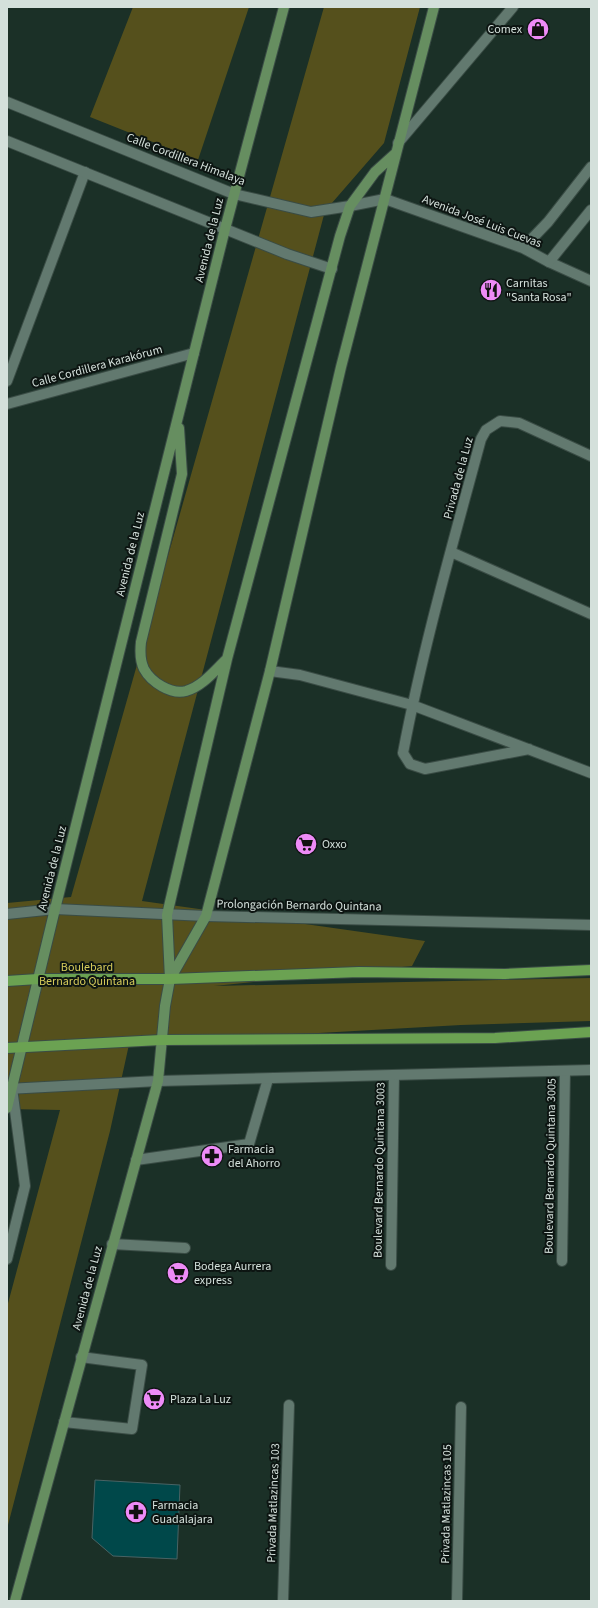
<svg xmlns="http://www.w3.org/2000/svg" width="598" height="1608" font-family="'Source Sans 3',sans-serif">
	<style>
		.green { fill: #55501c }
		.building { fill: #00484a; stroke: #496364 }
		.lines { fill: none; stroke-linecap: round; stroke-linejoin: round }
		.service-casing { stroke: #3a4c45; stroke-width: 12 }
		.minor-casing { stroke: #3a4c45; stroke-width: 12 }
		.tertiary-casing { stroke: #3a4c45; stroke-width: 12 }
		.secondary-casing { stroke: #3a4c45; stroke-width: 12 }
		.primary-casing { stroke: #3a4c45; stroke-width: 12 }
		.service { stroke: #62796f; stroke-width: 10 }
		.minor { stroke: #62796f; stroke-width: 10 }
		.tertiary { stroke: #62796f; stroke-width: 10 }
		.secondary { stroke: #668e60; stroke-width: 10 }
		.primary { stroke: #6ba252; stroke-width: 10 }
		.labels { text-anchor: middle; stroke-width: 4; stroke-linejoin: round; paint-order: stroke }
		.poi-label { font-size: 12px; fill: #d4e0db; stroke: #0d1512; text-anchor: start }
		.street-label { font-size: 12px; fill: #d4e0db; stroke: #0d1512 }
		.park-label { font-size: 12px; fill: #d7cc5b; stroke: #0d1512 }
	</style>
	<rect width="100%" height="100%" fill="#1b3027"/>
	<path class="green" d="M133,7H249L198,160L90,117Z
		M324,7H420L384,143L325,211L142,901L425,941L412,966L214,986L591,978V1021L461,1025L319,1033L130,1040L110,1131L7,1529V1307L60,1110L7,1109V903L71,897Z"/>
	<path class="building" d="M95,1480L180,1485L177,1559L113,1556L92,1538Z"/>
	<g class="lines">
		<g class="service-casing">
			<path id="service" d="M398,143L513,7
				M136,1160L249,1144L268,1079
				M112,1244L185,1248
				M7,1259L25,1186L12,1088
				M64,1422L132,1429L142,1365L81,1357"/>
		</g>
		<g class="minor-casing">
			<path id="minor" d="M549,262L591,281
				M7,381L85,172
				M7,404L194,353
				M451,552L591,614
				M270,671L300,675L412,705L591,773
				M529,749L425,769L410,764L403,753C423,647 453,543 481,439L486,430L500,421L519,423L591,456
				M562,1261L565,1071
				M391,1265L394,1075
				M283,1601L289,1405
				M457,1601L461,1407"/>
		</g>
		<g class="tertiary-casing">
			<path id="tertiary" d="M7,102L234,194L311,212L350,206L385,199L523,248L549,262L591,210
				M7,141L287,254L332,269
				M523,248L548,222L591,167
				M7,914L55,909L206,916L591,925
				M7,1089L158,1081L591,1070"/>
		</g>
		<g class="secondary-casing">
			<path id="secondary" d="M179,428L182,474L141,642C140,651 140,661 144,669C151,682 171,695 186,691C203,686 215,670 227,659
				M170,979L206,916L270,671L341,367L434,7
				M7,1108L55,909L225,229L284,7
				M15,1601L158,1081L165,1006L170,979L167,915L227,659L340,236L350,206L375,172L396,153"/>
		</g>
		<g class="primary-casing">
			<path id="primary" d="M7,981L38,979H170L359,972L505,974L591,970
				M7,1048L161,1040L495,1038L591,1032"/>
		</g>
		<use href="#service" class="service"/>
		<use href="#minor" class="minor"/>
		<use href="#tertiary" class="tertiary"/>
		<use href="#secondary" class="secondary"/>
		<use href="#primary" class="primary"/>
	</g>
	<defs>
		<g id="shop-disc" transform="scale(1.15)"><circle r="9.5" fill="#ee8bf7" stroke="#0d1512"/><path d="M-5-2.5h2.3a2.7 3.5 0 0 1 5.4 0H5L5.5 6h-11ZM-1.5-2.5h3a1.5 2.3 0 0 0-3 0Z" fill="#111"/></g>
		<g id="restaurant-disc" transform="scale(1.15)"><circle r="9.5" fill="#ee8bf7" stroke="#0d1512"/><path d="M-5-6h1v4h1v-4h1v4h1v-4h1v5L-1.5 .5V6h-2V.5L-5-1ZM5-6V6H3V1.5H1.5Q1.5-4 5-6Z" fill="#111"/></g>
		<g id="supermarket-disc" transform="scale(1.15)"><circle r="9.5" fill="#ee8bf7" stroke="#0d1512"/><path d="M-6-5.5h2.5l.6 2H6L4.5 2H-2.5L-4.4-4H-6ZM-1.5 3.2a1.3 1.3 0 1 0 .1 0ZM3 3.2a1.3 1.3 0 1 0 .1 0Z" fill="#111"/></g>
		<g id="pharmacy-disc" transform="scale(1.15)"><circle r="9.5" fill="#ee8bf7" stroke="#0d1512"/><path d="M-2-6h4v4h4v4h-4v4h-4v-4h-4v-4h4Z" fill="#111"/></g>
	</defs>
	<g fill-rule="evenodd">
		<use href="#shop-disc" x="538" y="29"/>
		<use href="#restaurant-disc" x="491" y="290"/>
		<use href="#supermarket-disc" x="306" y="844"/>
		<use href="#pharmacy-disc" x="212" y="1156"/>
		<use href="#supermarket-disc" x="178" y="1273"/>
		<use href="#supermarket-disc" x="154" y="1399"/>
		<use href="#pharmacy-disc" x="136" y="1512"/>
	</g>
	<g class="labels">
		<g class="poi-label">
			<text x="522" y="33" text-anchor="end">Comex</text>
			<text x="506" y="287">Carnitas<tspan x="506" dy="14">"Santa Rosa"</tspan></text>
			<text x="322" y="848">Oxxo</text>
			<text x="228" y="1153">Farmacia<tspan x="228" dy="14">del Ahorro</tspan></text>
			<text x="194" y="1270">Bodega Aurrera<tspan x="194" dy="14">express</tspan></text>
			<text x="170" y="1403">Plaza La Luz</text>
			<text x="152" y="1509">Farmacia<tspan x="152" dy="14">Guadalajara</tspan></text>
		</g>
		<g class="street-label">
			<text transform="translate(186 159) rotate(21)" y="4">Calle Cordillera Himalaya</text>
			<text transform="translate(482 221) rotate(21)" y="4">Avenida José Luis Cuevas</text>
			<text transform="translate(209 240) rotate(-76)" y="4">Avenida de la Luz</text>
			<text transform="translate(97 366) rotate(-15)" y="4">Calle Cordillera Karakórum</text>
			<text transform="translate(458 478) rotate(-75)" y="4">Privada de la Luz</text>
			<text transform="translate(130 554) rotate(-76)" y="4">Avenida de la Luz</text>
			<text transform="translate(52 868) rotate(-76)" y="4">Avenida de la Luz</text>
			<text transform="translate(299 905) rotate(1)" y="4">Prolongación Bernardo Quintana</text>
			<text transform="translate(550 1166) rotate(-89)" y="4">Boulevard Bernardo Quintana 3005</text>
			<text transform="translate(379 1170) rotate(-89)" y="4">Boulevard Bernardo Quintana 3003</text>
			<text transform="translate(87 1288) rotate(-75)" y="4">Avenida de la Luz</text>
			<text transform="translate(273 1503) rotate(-88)" y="4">Privada Matlazincas 103</text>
			<text transform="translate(446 1504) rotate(-89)" y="4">Privada Matlazincas 105</text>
		</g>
		<g class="park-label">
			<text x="87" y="971">Boulebard<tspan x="87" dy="14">Bernardo Quintana</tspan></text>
		</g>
	</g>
	<rect width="598" height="1608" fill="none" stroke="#d4e0db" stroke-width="16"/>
</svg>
